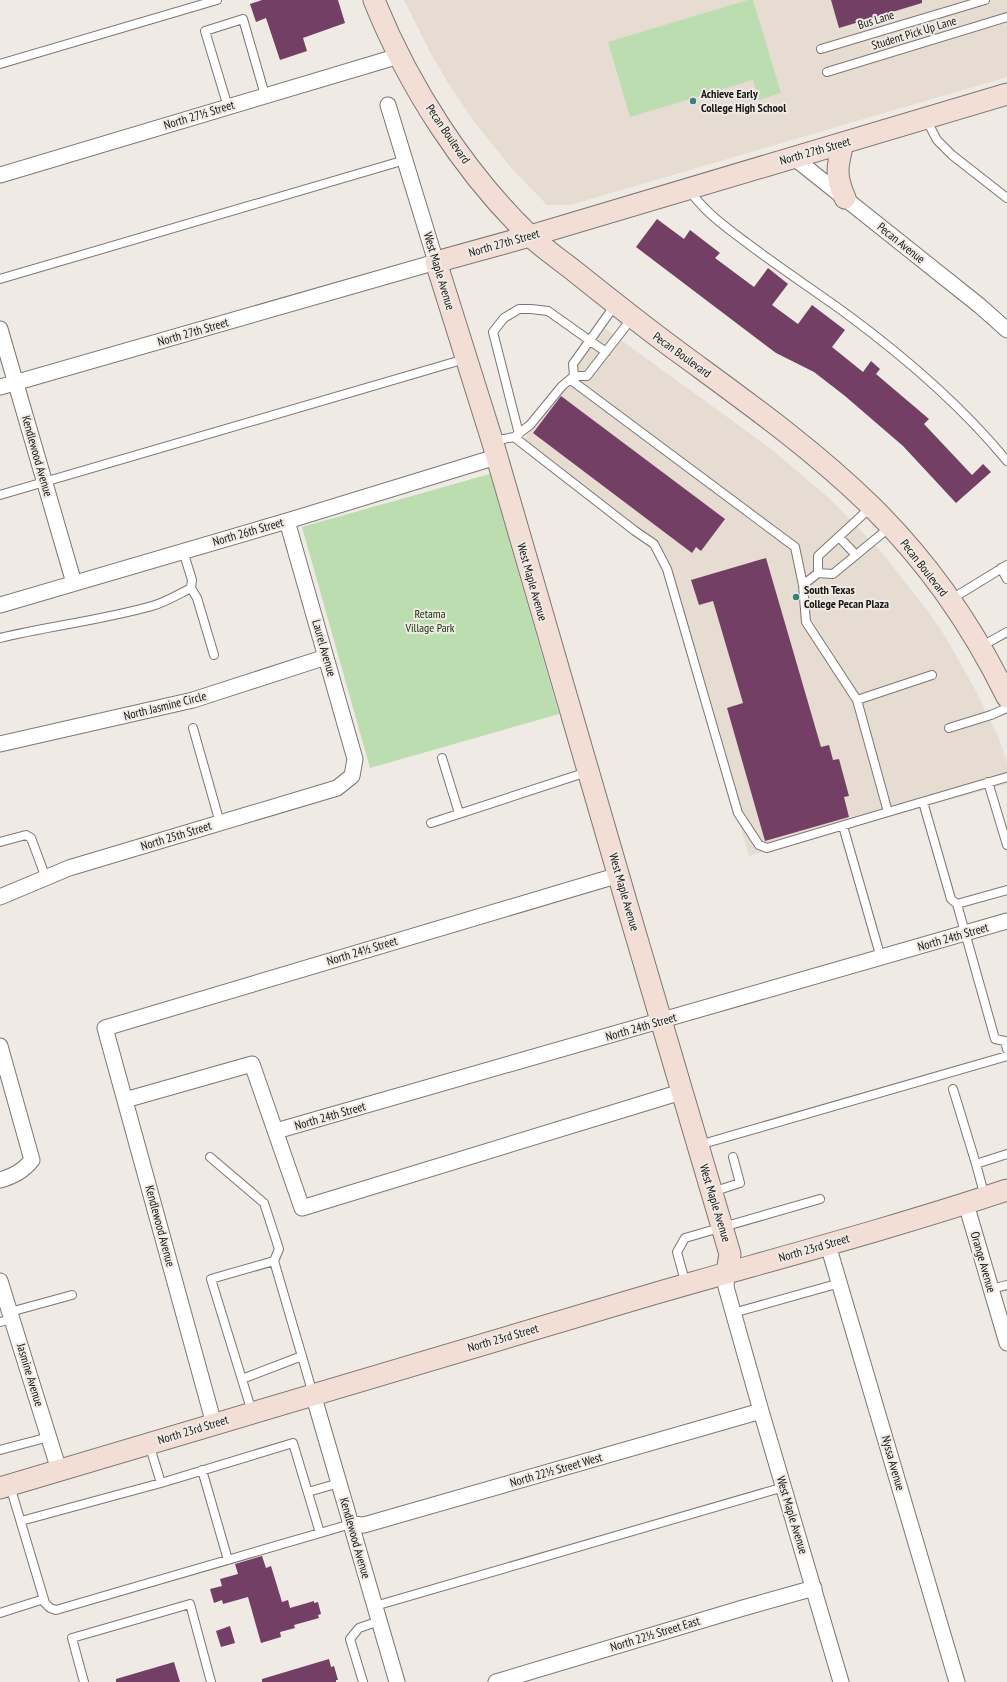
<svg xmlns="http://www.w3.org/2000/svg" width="1007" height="1682" font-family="'PT Sans Narrow',sans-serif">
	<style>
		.built { fill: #e7dcd1 }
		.green { fill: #bbddaf }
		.building { fill: #733f64 }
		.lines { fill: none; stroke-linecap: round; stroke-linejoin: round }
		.lane-casing { stroke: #7c7772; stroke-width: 10 }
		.street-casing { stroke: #7c7772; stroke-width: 17 }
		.secondary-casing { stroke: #7c7772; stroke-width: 23 }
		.lane { stroke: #fff; stroke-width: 8 }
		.street { stroke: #fff; stroke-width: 15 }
		.secondary { stroke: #f2ded4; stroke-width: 21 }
		.poi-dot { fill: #38807d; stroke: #efeae4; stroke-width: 1.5 }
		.labels { text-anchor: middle; stroke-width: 4; stroke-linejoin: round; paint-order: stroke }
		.street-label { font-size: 12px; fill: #171614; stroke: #efeae4 }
		.poi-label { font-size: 12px; font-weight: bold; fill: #171614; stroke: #efeae4; text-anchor: start }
		.park-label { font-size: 12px; fill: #103600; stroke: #efeae4 }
	</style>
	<rect width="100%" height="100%" fill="#efeae4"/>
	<path class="built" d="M404,0H1007V77L570,205H547L513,170L473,120L448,83L430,52Z
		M603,327L770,448L830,499L879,549L927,610L945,636L976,691L1000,741L1007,763V784L749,856L665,569L656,550L521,444Z"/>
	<path class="green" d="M748,0H753L781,93L759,100L753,80L630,117L608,42Z
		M490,474L559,714L370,768L302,527Z"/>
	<path class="building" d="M262,0H338L345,23L303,38L307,51L280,60L266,18L256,22L250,4Z
		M831,0H922V3L839,28Z
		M657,219L684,239L690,230L720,253L715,258L754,287L768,268L788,284L772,305L798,324L812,305L845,330L832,347L863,372L871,361L880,369L876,374L929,419L924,424L972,475L983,464L991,472L956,503L903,446L845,396L814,372L776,353L636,247Z
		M561,396L725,519L701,551L696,547L692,553L533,433Z
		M766,558L821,747L829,745L833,760L839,759L849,796L844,797L849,817L765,841L727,708L743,703L713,601L699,605L691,580Z
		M262,1556L266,1568L271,1566L282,1602L288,1600L290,1608L314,1601V1603L318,1602L321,1614L318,1615L319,1618L294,1625L295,1628L280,1632L281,1637L261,1643L248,1597L223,1604L222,1600L214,1603L210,1589L222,1586L220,1579L238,1574L235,1564Z
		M230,1626L235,1643L221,1647L216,1631Z
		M329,1659L331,1667L334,1666L338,1680H336V1682H262V1679Z
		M174,1662L180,1682H116V1679Z"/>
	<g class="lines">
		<g class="lane-casing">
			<path id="lane" d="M821,49L985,0
				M0,64L217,0
				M827,72L1007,17
				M228,107L205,31L243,19L265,95
				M926,119L937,140L952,155L1007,198
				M689,190C706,213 724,226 747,243C780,268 815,291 848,315C906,358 961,405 1007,461
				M0,279L405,160
				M574,376H587L632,318
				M571,380L795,547L803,585L806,622L857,700L888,812L1007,777
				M519,434L493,332L504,318L519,309H531L548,311L606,352
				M514,437L635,531L654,544L667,569L738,813L759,845L767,848L888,812
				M493,441L514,437L530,425L562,386L574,376L573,364L615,305
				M0,495L465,359
				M839,537L856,555
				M1001,568L1007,579
				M818,573V556L871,507
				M803,585L818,573L833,574L890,527
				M191,588L197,598L214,655
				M950,600L1007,565
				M0,638C50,626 102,620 152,606C166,602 179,594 191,588L192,580L183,551
				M980,647L1007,632
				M857,700L932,675
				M193,728L220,823
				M949,728L991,715L1007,708
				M442,758L459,813
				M988,782L1007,845
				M923,802L951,899L957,904L995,1039L1005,1041L1007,1049
				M431,823L587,772
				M843,826L881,958
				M0,842L26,835L31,838L46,878
				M957,904L1007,890
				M953,1089L976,1164
				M699,1145L1007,1056
				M210,1157L264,1203L279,1249L274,1261
				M712,1192L740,1183L733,1157
				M985,1197L976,1164L1007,1154
				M686,1285L677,1252L685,1238L820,1199
				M991,1289L1007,1285
				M10,1312L72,1295
				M733,1313L840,1283
				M0,1322L12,1319
				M242,1379L302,1356
				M252,1412L211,1279L274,1261L313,1394
				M149,1444L161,1483
				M0,1450L49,1437
				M202,1470L228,1560
				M10,1486L45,1603L50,1608L56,1610L351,1524
				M308,1492L339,1483
				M21,1521L161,1483L293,1443L320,1533
				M375,1606L784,1487
				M0,1613L44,1599
				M84,1682L72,1638L190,1604L211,1682
				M363,1682L350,1639L359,1628L379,1621"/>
		</g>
		<g class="street-casing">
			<path id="street" d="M793,157L980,306L1007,330
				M0,175L399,56
				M0,329L74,583
				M0,387L436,262L388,105
				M0,605L287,521L496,457
				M0,744L193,700L326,657
				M0,897L69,868L337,788L352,776L355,759L287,521
				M0,1046L32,1160C23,1171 14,1176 0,1180
				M125,1100L252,1064L302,1208L681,1092
				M276,1131L1007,921
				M966,1204L1007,1343
				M828,1245L957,1682
				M727,1272L726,1287L761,1411L841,1682
				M0,1281L59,1470
				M313,1394L397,1682
				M214,1424L105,1028L619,875
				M351,1524L364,1525L761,1411
				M496,1682L743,1608L814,1588"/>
		</g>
		<g class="secondary-casing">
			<path id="secondary" d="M374,0C408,85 463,171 529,235C544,249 562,261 578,274C613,302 648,330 684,356C748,403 814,450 871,506C926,560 973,627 1007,697
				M843,143C837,167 835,175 845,198
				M727,1272L730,1254C649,983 571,712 492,440C474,381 454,321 436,262L530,236L1007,94
				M0,1488C217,1422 435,1358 653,1294C771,1260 890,1229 1007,1190"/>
		</g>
		<use href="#lane" class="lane"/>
		<use href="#street" class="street"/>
		<use href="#secondary" class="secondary"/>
	</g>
	<g class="poi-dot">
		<circle cx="693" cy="101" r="4"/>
		<circle cx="796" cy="597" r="4"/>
	</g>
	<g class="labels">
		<g class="street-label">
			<text transform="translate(876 20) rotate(-17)" y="4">Bus Lane</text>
			<text transform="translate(914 33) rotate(-17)" y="4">Student Pick Up Lane</text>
			<text transform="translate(199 115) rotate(-17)" y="4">North 27½ Street</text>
			<text transform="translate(448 134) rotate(56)" y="4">Pecan Boulevard</text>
			<text transform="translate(815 151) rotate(-16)" y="4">North 27th Street</text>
			<text transform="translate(504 243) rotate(-16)" y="4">North 27th Street</text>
			<text transform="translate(901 243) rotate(39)" y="4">Pecan Avenue</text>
			<text transform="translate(439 271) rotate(73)" y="4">West Maple Avenue</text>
			<text transform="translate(193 332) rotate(-16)" y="4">North 27th Street</text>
			<text transform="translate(682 355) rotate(36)" y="4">Pecan Boulevard</text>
			<text transform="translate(37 456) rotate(74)" y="4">Kendlewood Avenue</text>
			<text transform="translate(248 532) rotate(-16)" y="4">North 26th Street</text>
			<text transform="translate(924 568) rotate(52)" y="4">Pecan Boulevard</text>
			<text transform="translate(532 582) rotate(74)" y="4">West Maple Avenue</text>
			<text transform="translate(324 648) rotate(74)" y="4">Laurel Avenue</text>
			<text transform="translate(165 706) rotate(-14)" y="4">North Jasmine Circle</text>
			<text transform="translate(176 836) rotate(-17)" y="4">North 25th Street</text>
			<text transform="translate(624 892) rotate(74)" y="4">West Maple Avenue</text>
			<text transform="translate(953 937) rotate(-16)" y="4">North 24th Street</text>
			<text transform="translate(362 951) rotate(-17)" y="4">North 24½ Street</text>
			<text transform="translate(641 1027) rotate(-16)" y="4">North 24th Street</text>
			<text transform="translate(330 1116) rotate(-16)" y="4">North 24th Street</text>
			<text transform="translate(715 1203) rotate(73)" y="4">West Maple Avenue</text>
			<text transform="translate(160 1226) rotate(75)" y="4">Kendlewood Avenue</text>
			<text transform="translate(814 1248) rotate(-16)" y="4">North 23rd Street</text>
			<text transform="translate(983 1262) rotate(74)" y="4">Orange Avenue</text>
			<text transform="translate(503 1338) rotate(-16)" y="4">North 23rd Street</text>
			<text transform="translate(30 1375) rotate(73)" y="4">Jasmine Avenue</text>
			<text transform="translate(193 1430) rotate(-17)" y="4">North 23rd Street</text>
			<text transform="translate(893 1463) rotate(74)" y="4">Nyssa Avenue</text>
			<text transform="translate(556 1470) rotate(-16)" y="4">North 22½ Street West</text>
			<text transform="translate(792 1515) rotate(73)" y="4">West Maple Avenue</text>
			<text transform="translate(355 1538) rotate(74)" y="4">Kendlewood Avenue</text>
			<text transform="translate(655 1634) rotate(-17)" y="4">North 22½ Street East</text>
		</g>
		<g class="poi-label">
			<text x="701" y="98">Achieve Early<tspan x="701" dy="14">College High School</tspan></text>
			<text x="804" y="594">South Texas<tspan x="804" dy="14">College Pecan Plaza</tspan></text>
		</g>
		<g class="park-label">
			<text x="430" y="618">Retama<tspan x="430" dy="14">Village Park</tspan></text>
		</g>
	</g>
</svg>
